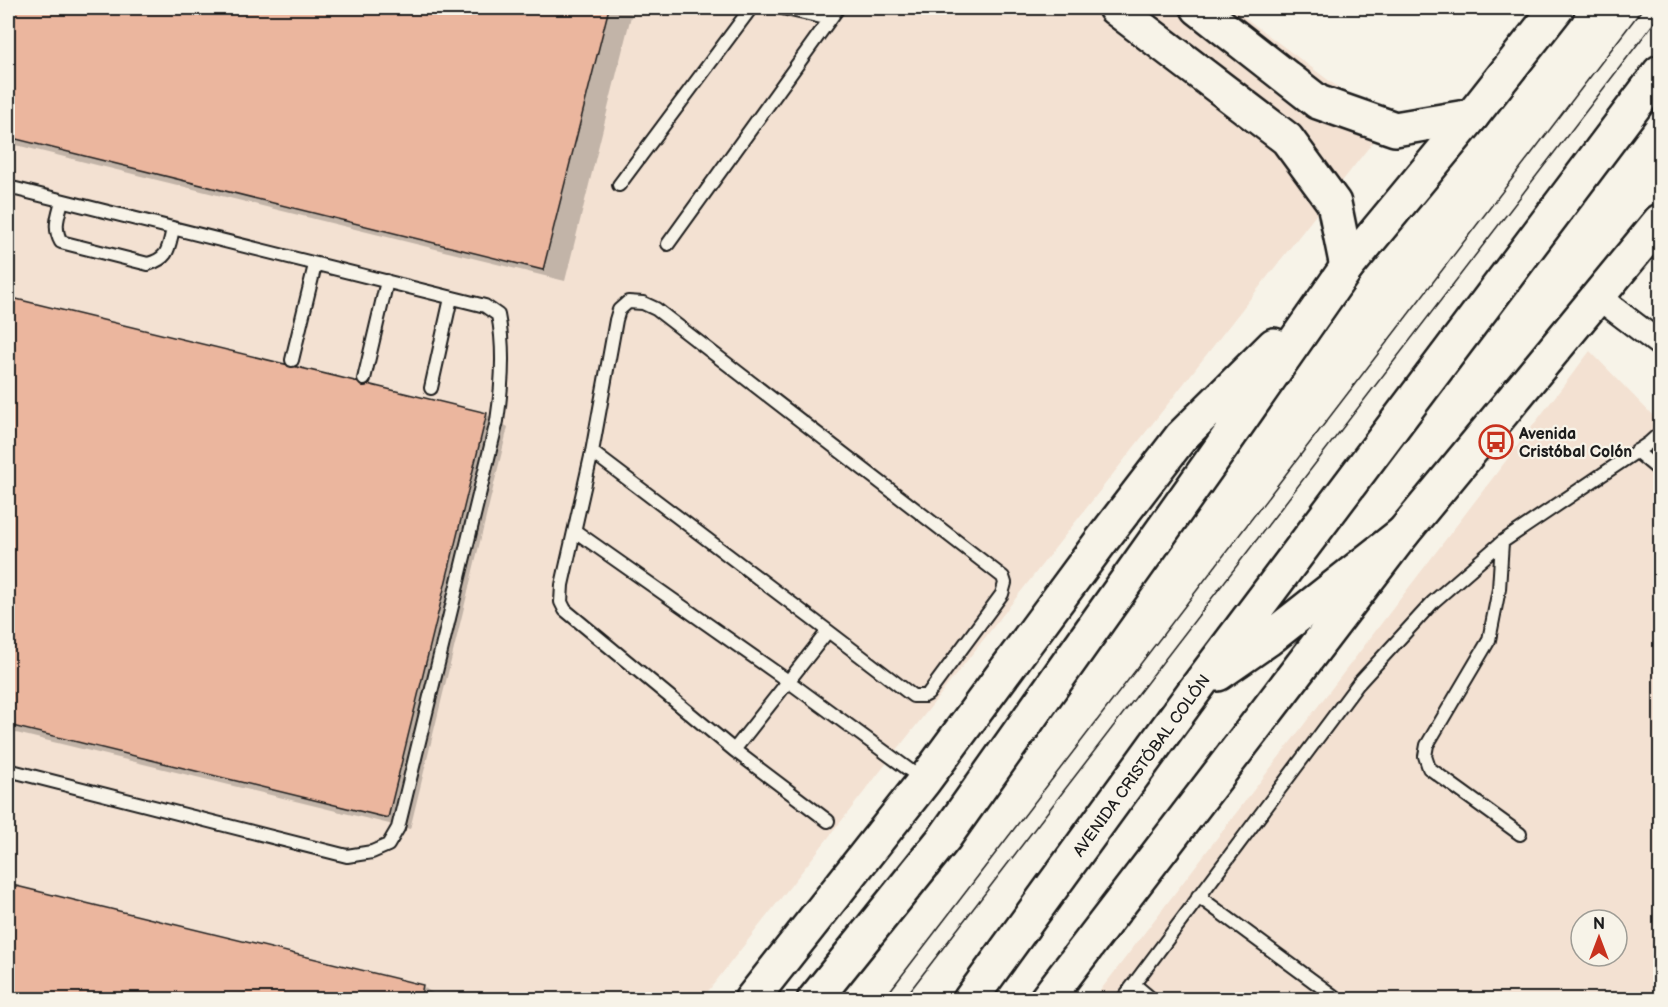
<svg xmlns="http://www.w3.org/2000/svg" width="1668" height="1007" font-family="'Balsamiq Sans',sans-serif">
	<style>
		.built { fill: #f3e1d2; fill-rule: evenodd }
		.shadow { fill: #0003 }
		.building { fill: #ebb69e; stroke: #1c1c1c; stroke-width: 1.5 }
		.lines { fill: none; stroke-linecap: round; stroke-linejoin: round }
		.lane-casing { stroke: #1c1c1c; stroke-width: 16 }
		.street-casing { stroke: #1c1c1c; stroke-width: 28 }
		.secondary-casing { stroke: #1c1c1c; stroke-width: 38 }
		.primary-casing { stroke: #1c1c1c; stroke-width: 38 }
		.lane { stroke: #f7f3e8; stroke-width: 12 }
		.street { stroke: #f7f3e8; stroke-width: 24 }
		.secondary { stroke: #f7f3e8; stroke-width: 33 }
		.primary { stroke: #f7f3e8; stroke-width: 33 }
		.tram { stroke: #1c1c1c; stroke-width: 1.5 }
		.labels { text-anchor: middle; stroke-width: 4.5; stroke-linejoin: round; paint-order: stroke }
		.poi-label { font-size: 16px; font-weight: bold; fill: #1c1c1c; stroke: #f7f3e8; text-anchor: start }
		.street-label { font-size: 16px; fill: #1c1c1c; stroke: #f7f3e8 }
	</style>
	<rect width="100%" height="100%" fill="#f7f3e8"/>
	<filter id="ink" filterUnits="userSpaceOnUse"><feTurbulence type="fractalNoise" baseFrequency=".0167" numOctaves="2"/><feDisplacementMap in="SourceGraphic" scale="12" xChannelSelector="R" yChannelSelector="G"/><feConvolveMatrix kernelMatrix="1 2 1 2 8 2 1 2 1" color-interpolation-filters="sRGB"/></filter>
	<g filter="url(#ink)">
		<path class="built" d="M8,8H1232L1387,124L702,999H8Z
			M1590,351L1660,423V999L1093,1000ZM1581,920H1617V956H1581Z"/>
		<path class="shadow" d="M8,8H633L565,281L8,143Z
			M8,298L487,415L508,427L410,829L8,731Z
			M8,885L423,987L444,1000H8Z"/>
		<path class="building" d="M8,8H609L543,270L8,137Z
			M8,297L487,413L388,818L8,725Z
			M8,884L423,985L420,1000H8Z"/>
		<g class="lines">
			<g class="lane-casing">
				<path id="lane" d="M782,8L830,19
					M619,185L751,8
					M8,187L485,306L498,315C505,349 502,387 497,421L398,828L388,845L372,852L347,856L8,770
					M62,201C58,216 53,228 61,242L148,264C169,258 168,249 173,229
					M668,244L838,8
					M628,302L643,303L656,309L1003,577L1005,583L1002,594L928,694L924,696H913L828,631L734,750L565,610L561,602L562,585L592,452L616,320L619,310Z
					M292,360L315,265
					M364,379L387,281
					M431,388L451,298
					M1636,451L1660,471
					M592,452L828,631
					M575,531L788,681L923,780
					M1502,542L1499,589L1489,640L1427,745L1425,756L1429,768L1520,834
					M734,750L828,821
					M1198,896L1339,1000
					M1134,984L1153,1000
					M1122,1000L1358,684L1433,602L1502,542L1649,443L1660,433"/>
			</g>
			<g class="street-casing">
				<path id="street" d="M1598,297L1660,344"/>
			</g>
			<g class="secondary-casing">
				<path id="secondary" d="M1115,8L1287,139L1334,203L1347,267
					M1198,8L1318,102L1395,129L1472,116
					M1046,1000L1403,533L1660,221"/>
			</g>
			<g class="primary-casing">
				<path id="primary" d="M1218,674L1267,640L1403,533
					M751,1000L924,781L1099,544L1181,437L1274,345
					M814,1000L945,837L1220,449L1347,267L1472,116L1557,8
					M970,1000L1195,690L1660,72"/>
			</g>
			<use href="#lane" class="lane"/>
			<use href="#street" class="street"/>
			<use href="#secondary" class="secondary"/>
			<use href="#primary" class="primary"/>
			<path class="tram" d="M883,1000L1643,8
				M903,1000L1660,15"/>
		</g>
	</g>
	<defs>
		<g id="bus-ring" transform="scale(1.725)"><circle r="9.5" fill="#f7f3e8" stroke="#c8321e" stroke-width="1.5"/><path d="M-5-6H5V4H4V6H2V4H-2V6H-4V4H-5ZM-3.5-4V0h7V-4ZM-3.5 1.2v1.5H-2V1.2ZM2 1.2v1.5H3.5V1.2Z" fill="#c8321e"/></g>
	</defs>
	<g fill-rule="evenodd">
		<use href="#bus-ring" x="1496" y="442"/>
	</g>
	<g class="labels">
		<g class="poi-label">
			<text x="1519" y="439">Avenida<tspan x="1519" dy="18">Cristóbal Colón</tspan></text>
		</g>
		<g class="street-label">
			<text transform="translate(1141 765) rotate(-54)" y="6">AVENIDA CRISTÓBAL COLÓN</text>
		</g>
	</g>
	<rect width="1668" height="1007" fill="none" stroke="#f7f3e8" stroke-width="30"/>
	<rect x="15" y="15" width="1638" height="977" fill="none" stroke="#1c1c1c" stroke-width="2" filter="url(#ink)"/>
	<g transform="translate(1599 938)"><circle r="28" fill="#f7f3e8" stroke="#9f9d96" stroke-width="1.5"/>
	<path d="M0-4.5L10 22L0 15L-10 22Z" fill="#c8321e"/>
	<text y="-9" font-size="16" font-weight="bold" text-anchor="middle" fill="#1c1c1c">N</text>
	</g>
</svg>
